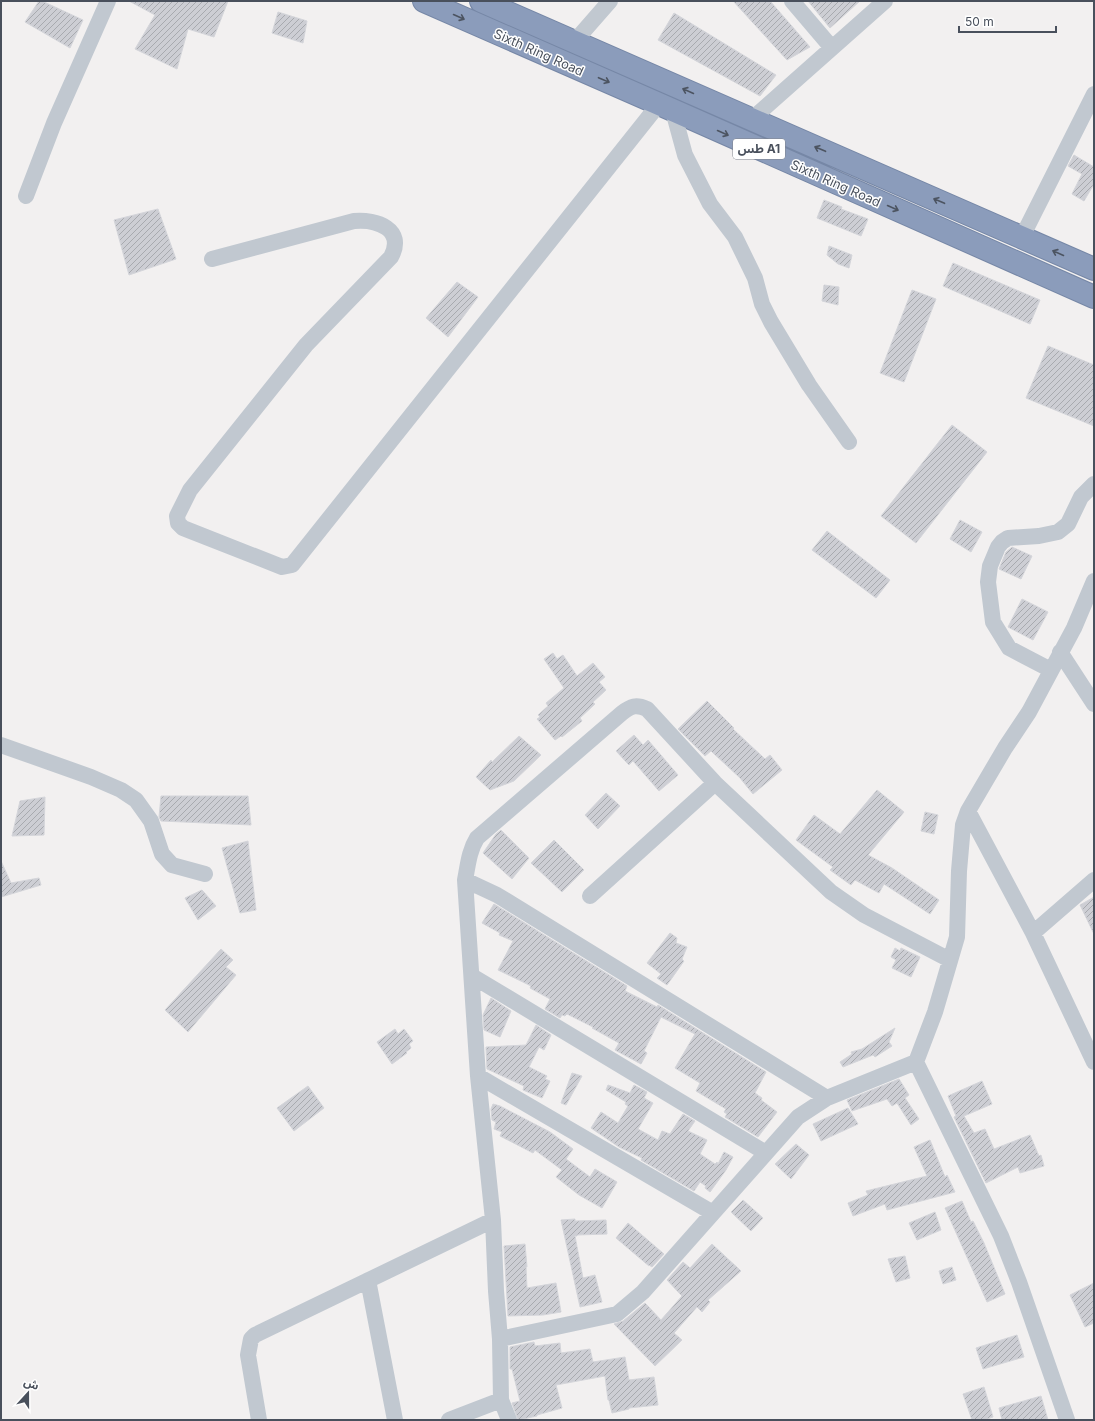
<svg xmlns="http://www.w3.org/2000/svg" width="1095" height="1421" font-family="Inter,'Noto Sans Arabic',sans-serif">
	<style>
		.building { fill: url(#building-hatch); stroke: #d4d5da }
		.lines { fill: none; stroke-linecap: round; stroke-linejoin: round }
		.highway-casing { stroke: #7687a6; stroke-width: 24 }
		.minor { stroke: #c1c8d0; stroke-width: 16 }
		.highway { stroke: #8b9cbb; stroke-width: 22 }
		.oneway { stroke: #4c5461 }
		.labels { text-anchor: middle; stroke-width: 3; stroke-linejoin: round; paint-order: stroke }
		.shield { fill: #fff; stroke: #80848d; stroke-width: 1 }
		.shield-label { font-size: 12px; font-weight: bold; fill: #49505c }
		.street-label { font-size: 13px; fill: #49505c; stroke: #fff }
	</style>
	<defs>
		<pattern id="building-hatch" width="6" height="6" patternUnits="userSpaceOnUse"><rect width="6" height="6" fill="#cdced4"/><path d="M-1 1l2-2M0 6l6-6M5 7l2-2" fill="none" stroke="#a8aaaf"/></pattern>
	</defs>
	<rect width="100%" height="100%" fill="#f2f0f0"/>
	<path class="building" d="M39,1H42L83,20L70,48L25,22Z
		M129,1H228L214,37L188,29L177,69L135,49L155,15Z
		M733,1H770L810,47L787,60Z
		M808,1H860L830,28Z
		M278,12L307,21L303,43L272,33Z
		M674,13L776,75L760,96L658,40Z
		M1074,155L1094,167V184L1084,201L1072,194L1082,174L1068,166Z
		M824,200L842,207L841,209L868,219L861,236L817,218Z
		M158,209L176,259L129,275L114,220Z
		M829,246L852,255L849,268L838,264L827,255Z
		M953,263L1040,300L1030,324L943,286Z
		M457,282L478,297L448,337L426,318Z
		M824,285L839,287L838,305L822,301Z
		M912,290L936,299L904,382L880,373Z
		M1048,346L1094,365V426L1026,398Z
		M952,425L987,452L916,543L881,516Z
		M960,520L982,532L971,552L950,539Z
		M827,531L890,580L876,598L812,550Z
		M1012,547L1032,556L1021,579L999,569L1006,552Z
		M1022,599L1048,612L1033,640L1008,627Z
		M553,653L557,659L563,655L577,676L593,663L605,677L599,682L606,690L593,702L595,704L580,718L582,721L562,737L561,736L555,740L537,719L540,717L538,715L548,706L546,703L564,688L544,659Z
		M707,701L734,728L733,729L765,759L770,755L782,770L753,794L740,778L711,751L705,756L678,729Z
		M634,735L643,745L648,740L678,775L659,791L633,761L629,765L616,751Z
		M519,736L541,755L514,781L490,790L476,777L491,760L492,762Z
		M877,790L904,812L868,855L892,868L939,900L930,914L884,884L879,893L855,880L851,885L830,870L833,867L796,840L814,815L840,834Z
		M606,793L620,806L598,829L585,815Z
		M161,796H248L251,825L161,821L159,817Z
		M45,797L44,835L12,836L20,801Z
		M925,812L938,815L934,834L921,831Z
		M501,830L529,858L512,879L483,853L496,834Z
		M554,840L584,870L562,892L531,863Z
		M248,841L256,910L240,913L222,848Z
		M1,861L11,883L39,878L41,885L1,897Z
		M202,890L216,906L198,920L185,898Z
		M1094,897V934L1080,905Z
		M494,904L627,986L625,991L657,1007L658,1005L766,1072L755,1093L762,1098L761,1100L777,1112L758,1137L725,1117L727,1114L724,1112L726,1109L696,1091L700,1083L675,1068L695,1034L661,1017L644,1051L647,1053L641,1064L615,1050L619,1043L592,1028L593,1027L567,1014L565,1016L562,1015L560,1018L545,1009L550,999L530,988L531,986L498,970L513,941L499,935L500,933L482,923Z
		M670,933L677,938L676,943L687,947L682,959L684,961L667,985L657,978L661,974L647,963Z
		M895,948L900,951L901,948L920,957L911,977L892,968L896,960L891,957Z
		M221,949L233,960L226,967L236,975L188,1032L165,1010Z
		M491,998L511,1011L500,1037L484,1030L483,1015Z
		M536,1025L551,1035L544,1050L539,1047L529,1067L547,1076L545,1079L550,1081L542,1098L523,1090L524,1086L487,1069L486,1047L526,1045Z
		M895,1028L889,1042L892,1046L875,1057L873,1055L843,1067L840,1062L852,1054L851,1052L862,1049Z
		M395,1029L398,1034L404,1029L413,1041L409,1044L411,1048L406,1052L407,1053L392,1064L377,1042Z
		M572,1073L582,1076L566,1105L561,1103Z
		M899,1079L909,1095L905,1098L919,1119L911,1125L897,1103L892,1106L887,1099L852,1111L847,1100Z
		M982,1081L992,1104L964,1116L974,1133L985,1129L994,1149L1030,1135L1039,1156L1041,1155L1044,1166L1020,1173L1018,1167L986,1183L954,1117L956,1116L948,1096Z
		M608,1085L630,1093L634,1085L647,1092L644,1098L653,1103L638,1129L658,1140L662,1131L670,1134L683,1114L695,1121L688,1131L707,1140L700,1154L715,1164L717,1162L718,1164L724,1152L733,1157L726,1170L710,1192L705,1188L706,1186L700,1182L694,1191L641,1160L642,1158L619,1147L591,1128L601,1112L618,1123L628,1106L625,1104L626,1102L606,1090Z
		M308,1086L324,1108L294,1131L277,1108Z
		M493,1104L500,1106L550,1132L573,1149L566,1159L590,1177L595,1169L617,1182L602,1208L579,1195L556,1177L562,1170L535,1150L533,1153L500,1136L502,1132L494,1129L496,1122L492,1120L491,1109Z
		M848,1108L858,1124L821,1141L813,1124Z
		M930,1140L945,1177L947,1175L955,1192L887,1210L885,1204L853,1216L848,1203L868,1195L866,1191L927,1176L914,1147Z
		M796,1144L809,1155L791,1179L775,1164Z
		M743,1200L763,1218L751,1231L731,1212Z
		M962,1201L971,1222L973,1221L984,1243L1005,1294L987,1302L945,1208Z
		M935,1212L941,1230L917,1240L909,1223Z
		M575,1219V1221L606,1220L607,1234L577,1235V1236H575L583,1278L595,1275L602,1302L580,1307L561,1220Z
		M628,1223L664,1254L652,1267L649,1265V1266L616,1238Z
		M525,1244L527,1267H526L527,1288L556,1283L561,1312L543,1315L508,1316L504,1246Z
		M712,1244L741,1271L708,1300L710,1302L702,1312L697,1307L674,1333L682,1340L655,1366L614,1324L623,1321L645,1303L661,1320L682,1296L667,1280L683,1262L690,1268Z
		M905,1256L910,1278L896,1282L888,1259Z
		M952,1267L956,1280L943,1284L939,1271Z
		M1094,1283V1323L1085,1327L1070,1295Z
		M1017,1335L1024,1357L983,1369L976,1348Z
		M534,1342L535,1346L560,1343L561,1353L590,1349L593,1362L625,1357L629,1380L654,1377L658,1405L629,1408V1409L612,1413L609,1400H608L605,1376L556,1385L562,1408L537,1415V1416L518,1420L512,1403L520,1401L512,1369H510V1347Z
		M984,1387L993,1417L984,1420H972L963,1394Z
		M1041,1396L1048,1420H1002L999,1408Z"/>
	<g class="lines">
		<g class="highway-casing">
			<path id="highway" d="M424,1L659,104L1094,297
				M481,1L1094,269"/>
		</g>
		<path class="minor" d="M792,1L832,48
			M575,41L610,1
			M673,111L685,155L710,204L735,237L755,278L762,304L771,322L809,385L849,442
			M752,119L885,1
			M26,196L54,123L108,1
			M1022,237L1094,94
			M212,259L354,221C376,219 406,229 391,257L306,345L190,490L177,516L178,523L183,528L282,567L292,565L659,104
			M1060,652L1094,704
			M1051,670L1009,648L993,622L988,582L990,566L998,547L1002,542L1008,538L1039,536L1058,532L1068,524L1081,497L1094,484
			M1,745L91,777L121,790L136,800L151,821L162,854L172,865L205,874
			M968,811L1033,933L1094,1062
			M465,880L497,895L827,1098
			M590,896L715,783
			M1033,933L1094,880
			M472,976L766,1153
			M916,1062L1001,1236L1019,1282L1067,1420
			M478,1076L713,1213
			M368,1280L395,1420
			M500,1339L617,1314L643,1292L798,1117L827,1098L916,1062L935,1012L957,937L959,871L963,825L968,811L985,782L1005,748L1029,712L1074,628L1094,581
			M259,1420L248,1355L251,1339L255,1335L493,1220
			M449,1420L501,1400
			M509,1420L501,1400L500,1339L496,1291L493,1220L478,1076L465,880C468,865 469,851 477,838L622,713C631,706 636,704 647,709L715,783L831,892L864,915L950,960"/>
		<use href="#highway" class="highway"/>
	</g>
	<defs><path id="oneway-shaft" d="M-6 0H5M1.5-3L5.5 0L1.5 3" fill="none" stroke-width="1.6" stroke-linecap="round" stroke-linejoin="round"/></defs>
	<g class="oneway">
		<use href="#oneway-shaft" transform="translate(459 17) rotate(24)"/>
		<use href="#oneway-shaft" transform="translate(604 80) rotate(23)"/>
		<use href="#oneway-shaft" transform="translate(688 91) rotate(-156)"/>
		<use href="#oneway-shaft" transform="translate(723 133) rotate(24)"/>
		<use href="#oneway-shaft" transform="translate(820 149) rotate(-157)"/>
		<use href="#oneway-shaft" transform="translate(939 201) rotate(-157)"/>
		<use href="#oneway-shaft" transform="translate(893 208) rotate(24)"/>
		<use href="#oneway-shaft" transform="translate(1058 253) rotate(-156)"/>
	</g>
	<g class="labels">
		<rect class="shield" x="733" y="139" width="52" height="20" rx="3"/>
		<g class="shield-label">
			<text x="759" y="153">طس A1</text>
		</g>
		<g class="street-label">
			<text transform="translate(539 52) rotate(24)" y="5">Sixth Ring Road</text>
			<text transform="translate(836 183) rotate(24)" y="5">Sixth Ring Road</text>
		</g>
	</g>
	<rect width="1095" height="1421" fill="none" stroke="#49505c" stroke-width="4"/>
	<g transform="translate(28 1393) rotate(21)" stroke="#ffffff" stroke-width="3" paint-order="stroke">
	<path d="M0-3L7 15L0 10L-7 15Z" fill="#49505c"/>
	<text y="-6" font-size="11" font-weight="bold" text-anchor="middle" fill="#49505c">ش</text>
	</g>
	<path d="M959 26v6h97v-6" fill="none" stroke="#49505c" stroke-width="2"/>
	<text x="965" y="26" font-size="12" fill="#49505c" stroke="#ffffff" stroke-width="3" paint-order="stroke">50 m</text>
</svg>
